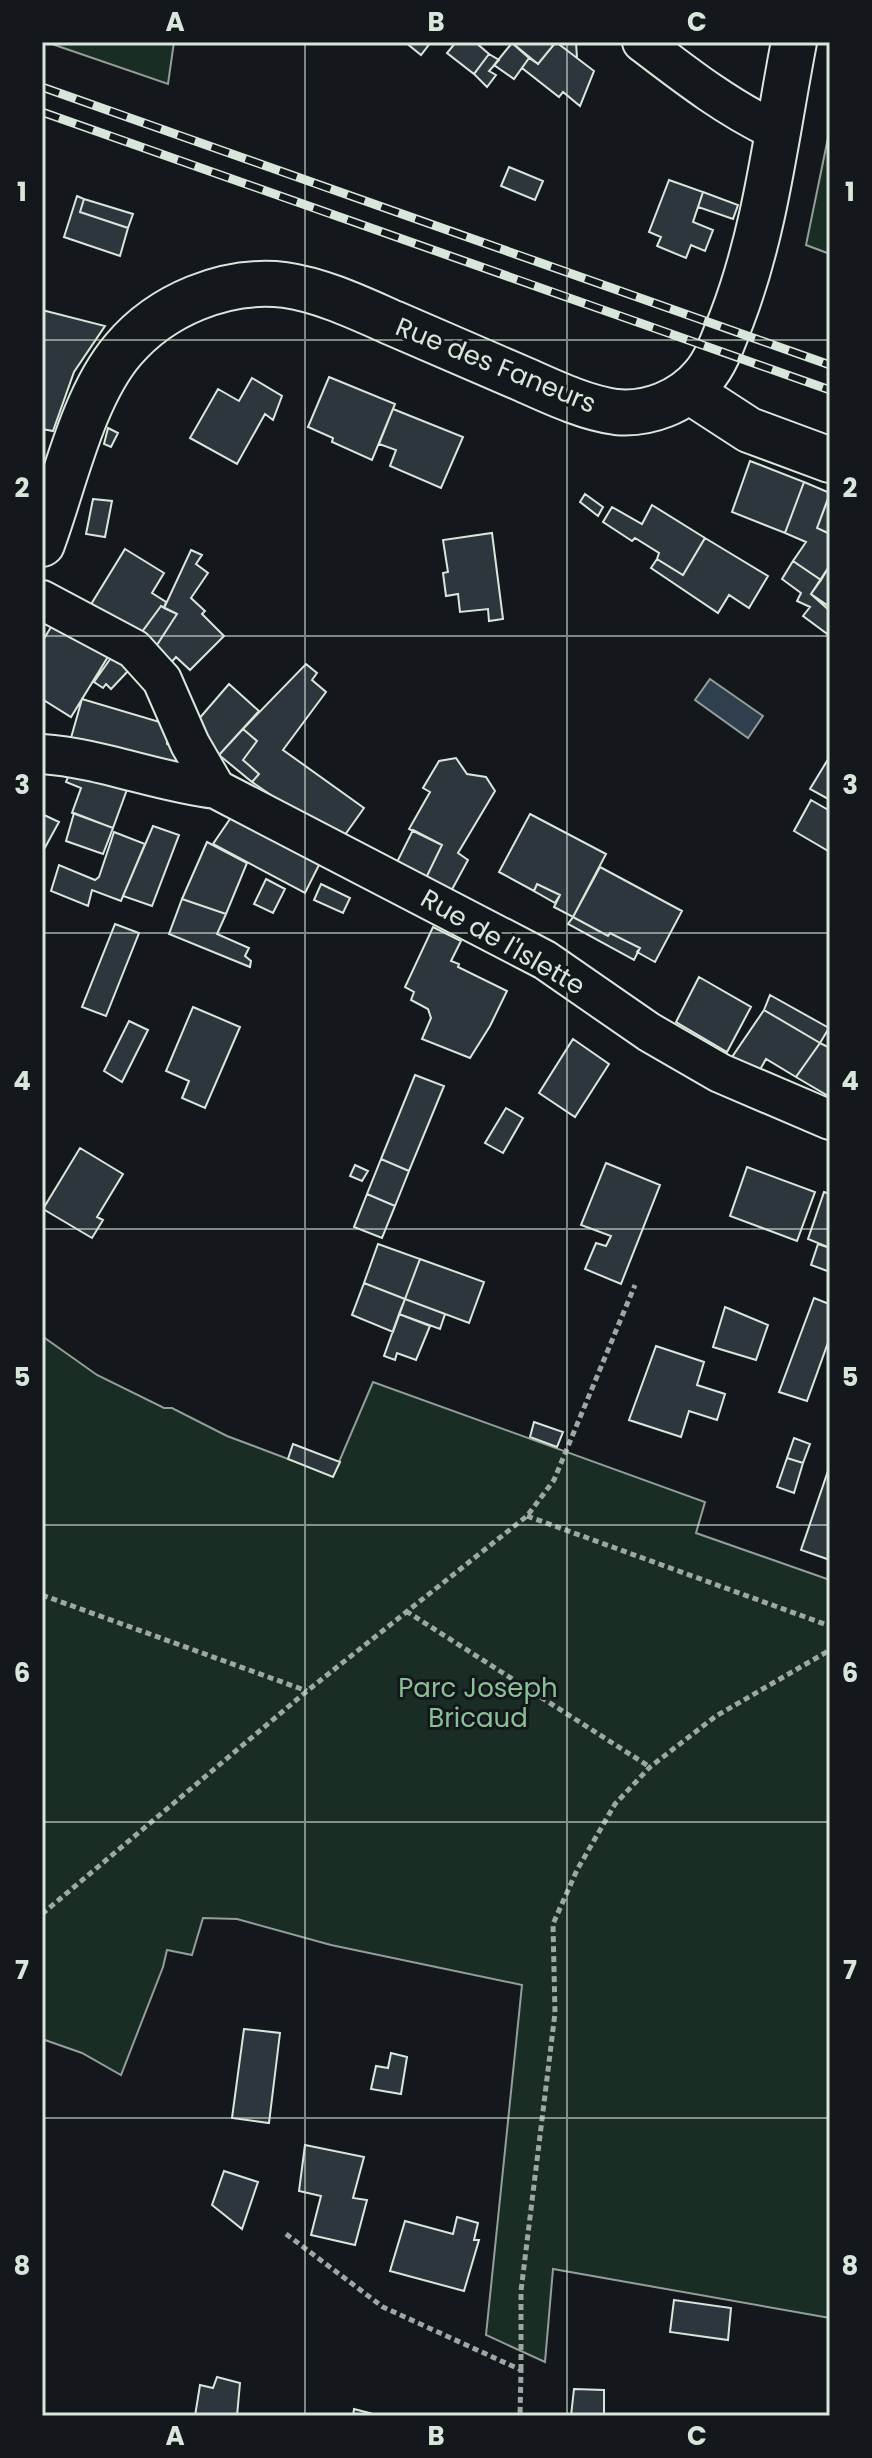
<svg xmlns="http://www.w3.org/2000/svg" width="872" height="2458" font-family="Poppins,sans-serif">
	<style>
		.green { fill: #1a2d24; stroke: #939e99; stroke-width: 2 }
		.water { fill: #2f3f4d; stroke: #939e99; stroke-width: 2 }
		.building { fill: #2c363c; stroke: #d8e6dc; stroke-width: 2 }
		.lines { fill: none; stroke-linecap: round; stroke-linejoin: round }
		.street-casing { stroke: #d8e6dc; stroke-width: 42 }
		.secondary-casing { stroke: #d8e6dc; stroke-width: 48 }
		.path { stroke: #9da8a2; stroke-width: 5; stroke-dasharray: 6 4; stroke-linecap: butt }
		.street { stroke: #14181c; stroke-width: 38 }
		.secondary { stroke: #14181c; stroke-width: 44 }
		.rail-casing { stroke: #d8e6dc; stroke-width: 9 }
		.rail { stroke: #14181c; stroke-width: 6; stroke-dasharray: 18; stroke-linecap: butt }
		.grid { fill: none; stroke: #d8e6dc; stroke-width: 2; stroke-opacity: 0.55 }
		.labels { text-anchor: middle; stroke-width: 6; stroke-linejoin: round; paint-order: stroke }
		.street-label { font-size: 26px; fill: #d8e6dc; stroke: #14181c }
		.park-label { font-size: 26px; fill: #8ac095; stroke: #14181c }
		.neatline { fill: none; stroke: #d8e6dc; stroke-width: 3 }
		.grid-label { font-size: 26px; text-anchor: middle; font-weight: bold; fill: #d8e6dc }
	</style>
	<rect width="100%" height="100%" fill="#14181c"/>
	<path class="green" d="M46,42H174L168,84Z
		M830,128V254L806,245Z
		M42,1336L97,1375L164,1408H172L227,1436L333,1476L373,1382L705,1502L696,1533L830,1580V2318L553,2269L545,2362L486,2335L522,1985L331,1945L237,1919L203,1918L192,1955L167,1950L163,1967L121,2075L82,2053L42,2039Z"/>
	<path class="water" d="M710,679L763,716L748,738L695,700Z"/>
	<path class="building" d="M405,42H431L421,55Z
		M456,42H475L489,54L474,74L447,53Z
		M511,42H556L538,64Z
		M556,42L594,71L580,106L563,92L559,97L522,68L529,58L538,64Z
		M556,42H576L577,58Z
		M512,43L529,58L514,79L494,65Z
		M489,54L499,60L489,71L496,75L487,87L474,74Z
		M509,167L543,181L535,200L501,186Z
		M669,180L703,192L693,222L713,230L705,251L691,245L686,258L657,246L661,237L649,232Z
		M703,192L738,205L733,219L698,207Z
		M77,196L84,199L80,212L128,228L120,256L64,237Z
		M84,199L133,214L128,228L80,212Z
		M42,310L105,326L74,372L53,431L42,429Z
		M329,377L395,404L372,460L332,442L333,438L308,427Z
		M252,378L282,396L273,420L265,414L237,464L190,438L218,389L239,401Z
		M393,409L463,437L441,488L390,466L396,450L379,444Z
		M108,428L118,433L111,447L104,444Z
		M750,461L804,482L785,533L732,512Z
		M804,482L830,493L817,528L830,534V565L821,580L793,561L806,542L785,533Z
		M585,494L603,507L598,516L580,502Z
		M830,494V534L817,528Z
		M93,499L112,501L105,537L86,534Z
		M652,505L705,538L683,575L657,559L659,553L635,538L632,541L603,522L612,507L642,524Z
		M492,533L503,619L489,621L488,609L460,612L458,594L446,596L443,573L448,572L443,540Z
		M705,538L768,576L749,608L729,595L718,613L651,568L657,559L683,575Z
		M125,549L164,573L152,593L166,602L164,608L161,606L136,640L90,606Z
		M191,550L202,555L196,564L208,573L191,598L205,611L202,614L224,636L190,670L176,657L170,664L153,651L177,614L164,608Z
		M793,561L821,580L811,594L830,611V636L803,616L810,607L797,601L801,593L782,579Z
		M830,565V607L811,594Z
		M161,606L177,614L153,651L136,640Z
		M54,622L109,655L71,717L42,699V642Z
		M113,655L129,670L111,689L106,684L103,688L94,682Z
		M306,664L317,673L312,680L326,692L283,750L364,808L342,839L313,824L252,782L259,774L243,760L257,741L243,729Z
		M229,684L259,711L219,755L191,728Z
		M82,699L163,723L167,732V744L173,747L177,764L69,745Z
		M243,729L257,741L243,760L259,774L252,782L219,755Z
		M830,756V800L810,789Z
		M456,758L467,774L486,777L495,791L458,853L468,860L449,895L424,882L442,845L409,829L430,792L423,788L439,761Z
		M72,767L129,784L113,828L72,813L81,788L66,782Z
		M811,800L830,811V852L794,831Z
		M74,813L113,828L103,854L66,841Z
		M42,814L59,822L42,853Z
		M530,814L606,854L573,917L554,907L560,895L537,884L534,891L499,872Z
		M232,816L292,850L321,861L305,893L213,844Z
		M153,826L179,835L152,906L123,896Z
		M413,830L442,845L424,882L395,866Z
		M114,832L145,844L121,901L92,890L88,906L51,891L59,865L95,880L99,877Z
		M207,842L247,863L226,914L182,899Z
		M600,867L682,911L655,962L637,952L640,948L610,933L608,936L573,917Z
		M266,879L285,889L273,913L254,904Z
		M321,884L350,898L343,913L314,900Z
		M537,884L560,895L555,903L534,891Z
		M182,899L226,914L217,934L249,948L245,956L251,961L250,967L169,934Z
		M573,917L608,936L610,933L640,948L634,960L568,924Z
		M115,924L139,933L106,1016L82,1007Z
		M433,927L461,941L451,961L459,964L458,967L507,991L490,1026L470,1058L422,1039L431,1018L428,1009L411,1000L414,992L405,987Z
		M699,977L751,1007L727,1052L676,1022Z
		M770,995L829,1028L820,1043L764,1010Z
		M193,1007L240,1027L205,1108L182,1098L189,1081L166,1071Z
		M764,1010L820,1043L796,1077L766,1059L757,1075L730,1060Z
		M129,1021L148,1030L122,1082L104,1071Z
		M573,1039L609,1064L575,1117L539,1093Z
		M820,1043L830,1048V1097L796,1077Z
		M415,1075L444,1086L409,1171L381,1159Z
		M506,1108L523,1118L503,1153L485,1143Z
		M80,1148L123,1174L97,1217L103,1220L92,1238L43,1209Z
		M381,1159L409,1171L395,1206L367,1194Z
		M606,1163L660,1185L621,1284L585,1269L596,1243L606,1246L611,1236L581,1225Z
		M355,1165L368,1171L362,1181L350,1176Z
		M747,1167L815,1192L797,1241L730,1216Z
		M824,1192L830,1194V1248L808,1239Z
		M367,1194L395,1206L382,1238L354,1227Z
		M378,1244L420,1259L405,1299L364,1283Z
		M818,1244L830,1248V1272L811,1265Z
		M420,1259L484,1282L469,1323L405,1299Z
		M364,1283L405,1299L393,1332L352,1315Z
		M814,1298L829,1304L830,1301V1337L807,1401L779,1392Z
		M405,1299L445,1314L440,1329L399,1314Z
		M725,1307L768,1325L756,1360L713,1347Z
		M399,1314L430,1326L416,1360L397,1353L395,1360L384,1356Z
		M656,1346L704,1362L697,1385L725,1394L717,1420L689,1411L681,1437L629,1420Z
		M534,1422L563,1432L557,1447L530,1437Z
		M794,1438L810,1444L803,1463L787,1458Z
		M293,1444L340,1462L333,1477L288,1459Z
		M787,1458L803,1463L794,1493L777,1487Z
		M828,1471L830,1472V1560L801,1550Z
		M244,2029L280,2033L269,2123L232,2118Z
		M391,2053L407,2057L401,2094L371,2089L376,2066L388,2068Z
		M305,2145L364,2157L353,2198L367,2200L355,2245L311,2235L321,2196L299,2191Z
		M224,2171L258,2182L242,2229L212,2205Z
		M457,2217L478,2223L474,2240H479L464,2291L390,2271L405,2221L453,2234Z
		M674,2300L731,2308L728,2340L670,2332Z
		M217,2377L240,2383L237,2416H195L200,2385L213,2388Z
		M574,2389L604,2390V2416H571Z
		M354,2409L381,2416H353Z"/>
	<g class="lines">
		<g class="street-casing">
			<path id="street" d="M642,42C685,75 730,110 779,132
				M42,600L134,649L162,680L190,744L216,789L545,960L649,1032L720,1073L830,1120
				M42,754C101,758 157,782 216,789"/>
		</g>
		<g class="secondary-casing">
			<path id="secondary" d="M689,391L749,430L830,460
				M42,544C64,485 82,398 123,350C161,305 225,278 285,285C321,290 359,308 393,323C437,342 481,361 525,380C554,393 586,408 616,412C648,415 682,402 703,377C717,361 724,338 732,318C766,229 776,135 794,42"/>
		</g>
		<path class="path" d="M527,1516L830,1626
			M42,1595L307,1691
			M406,1611L650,1767
			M42,1914L307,1691L527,1516L554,1480L635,1285
			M286,2234L383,2307L521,2370L520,2416
			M521,2370V2291L555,2013L553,1924L577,1870L615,1804L650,1767L716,1716L830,1650"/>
		<use href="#street" class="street"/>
		<use href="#secondary" class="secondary"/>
		<g class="rail-casing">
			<path id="rail" d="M42,87L830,365
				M42,112L830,390"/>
		</g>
		<use href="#rail" class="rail"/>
	</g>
	<path class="grid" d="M305,42V2416M567,42V2416M42,340H830M42,636H830M42,933H830M42,1229H830M42,1525H830M42,1822H830M42,2118H830"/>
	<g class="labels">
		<g class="street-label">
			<text transform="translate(496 365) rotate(22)" y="9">Rue des Faneurs</text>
			<text transform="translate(503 942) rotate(30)" y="9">Rue de l'Islette</text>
		</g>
		<g class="park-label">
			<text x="478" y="1697">Parc Joseph<tspan x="478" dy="30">Bricaud</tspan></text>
		</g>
	</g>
	<rect width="872" height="2458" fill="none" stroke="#14181c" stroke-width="88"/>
	<rect x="44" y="44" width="784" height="2370" class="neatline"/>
	<g class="grid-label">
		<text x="175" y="31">A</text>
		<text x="436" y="31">B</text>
		<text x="697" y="31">C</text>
		<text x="22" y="201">1</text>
		<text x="850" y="201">1</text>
		<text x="22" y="497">2</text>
		<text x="850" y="497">2</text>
		<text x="22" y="794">3</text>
		<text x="850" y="794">3</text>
		<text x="22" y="1090">4</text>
		<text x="850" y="1090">4</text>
		<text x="22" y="1386">5</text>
		<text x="850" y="1386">5</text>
		<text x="22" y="1682">6</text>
		<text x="850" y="1682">6</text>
		<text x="22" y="1979">7</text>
		<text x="850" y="1979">7</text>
		<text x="22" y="2275">8</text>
		<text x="850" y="2275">8</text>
		<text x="175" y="2445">A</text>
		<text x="436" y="2445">B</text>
		<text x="697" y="2445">C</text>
	</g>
</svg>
